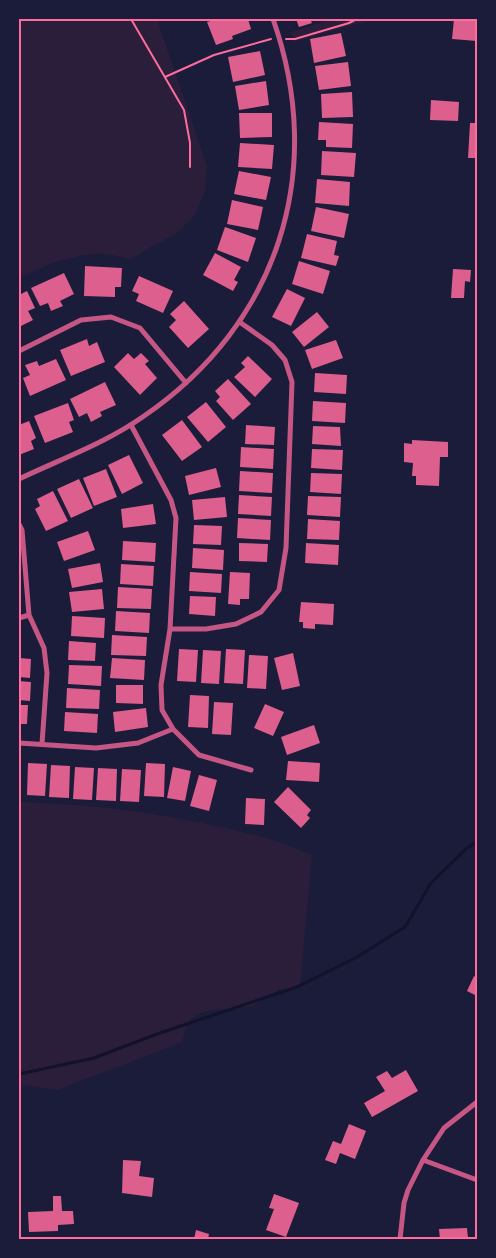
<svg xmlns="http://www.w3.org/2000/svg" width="496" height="1258" font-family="Figtree,sans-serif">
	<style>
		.green { fill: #2a1e3b }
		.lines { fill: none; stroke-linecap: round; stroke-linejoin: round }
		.stream { stroke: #12122b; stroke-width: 3 }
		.building { fill: #dd5f8e }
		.path { stroke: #ff6b9d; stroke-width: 2 }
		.minor { stroke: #c65784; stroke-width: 5 }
		.neatline { fill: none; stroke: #ff6b9d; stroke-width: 2 }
	</style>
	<rect width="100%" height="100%" fill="#1b1b3a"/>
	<path class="green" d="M19,19H157L207,166L205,191L195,215L176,234L151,247L131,259C121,257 110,254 100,254C71,254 44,266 19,278Z
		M333,19H367V21L294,42L291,32Z
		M19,802C101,804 183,816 263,837C279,841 296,849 312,855L300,987C292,988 283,988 277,991C267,995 259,1004 250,1006C222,1013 186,1001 183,1042L57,1090L19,1084Z"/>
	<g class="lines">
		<path class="stream" d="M19,1074L94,1058L157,1034L297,987L357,957L405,927L431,883L467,848L477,842"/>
	</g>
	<path class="building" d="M217,19H248L251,29L232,36L233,39L216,45L207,22Z
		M296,19H310L312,23L299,27Z
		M454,19H477V41L452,39Z
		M341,33L346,56L314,63L310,39Z
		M260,51L265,75L233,82L228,57Z
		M348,62L351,86L319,90L315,66Z
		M266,81L269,105L239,110L235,86Z
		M352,92L353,117L322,118L321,94Z
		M431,100L459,102L458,121L430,120Z
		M239,113H272V137L240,138Z
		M319,122L353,124L352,148L326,147V140H318Z
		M470,123H477V158H468Z
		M240,143L274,145L272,169L238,167Z
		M322,151L356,153L354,177L321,175Z
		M239,171L271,177L266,200L234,194Z
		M317,179L350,182L349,206L315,203Z
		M232,200L263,207L258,230L227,224Z
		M316,207L349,214L344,238L311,231Z
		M225,227L256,238L248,262L217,250Z
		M307,234L337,241L334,255L339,256L336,266L301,258Z
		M215,253L241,267L234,280L238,282L233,291L203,275Z
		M299,261L330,271L323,294L292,284Z
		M85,266L122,268L121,287H115V297L84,296Z
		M453,269L471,270L470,282L465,281L464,298H451Z
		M64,273L74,294L60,301L63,306L51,311L48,303L40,306L31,288Z
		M139,276L173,291L163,313L136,301L139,294L132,291Z
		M287,289L305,298L291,326L272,317Z
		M27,291L35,308L28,311L33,320L19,327V295Z
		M184,301L209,329L188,348L169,327L176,320L170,314Z
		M317,312L329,327L304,347L292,332Z
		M87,339L89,346L97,342L105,362L71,376L60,350Z
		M336,340L343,358L312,369L305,350Z
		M128,353L134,359L141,353L149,361L145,364L157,378L140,395L114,367Z
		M248,356L272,379L255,397L234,377L245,367L241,363Z
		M56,359L66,380L30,396L23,378L30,375L25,365L37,361L39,366Z
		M315,373L347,375L346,394L314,392Z
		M228,379L251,404L233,420L216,401L220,397L215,391Z
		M105,382L116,405L100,412L102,416L91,422L87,413L79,417L70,399Z
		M313,401L346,403L345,423L312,421Z
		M206,402L226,427L208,442L187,417Z
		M68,403L74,420L69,422L73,432L45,443L34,416Z
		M182,420L202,447L182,461L162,435Z
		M29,421L36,438L31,441L34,449L19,455V425Z
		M246,425L275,427L274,445L245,444Z
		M313,426L340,427L341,446L312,444Z
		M412,440L448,442V457H440L439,486L416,485V476H412L413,463L404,462V443L412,444Z
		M241,447L274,449L273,469L240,467Z
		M312,449L343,450L342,470L311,468Z
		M129,455L143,483L122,494L108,465Z
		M216,468L221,487L189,495L185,476Z
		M106,469L117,497L94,506L83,478Z
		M240,471L273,473L272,493L239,491Z
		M311,473L342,474L341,494L310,492Z
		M79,479L93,508L71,518L57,489Z
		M53,491L68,521L46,531L35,509L40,506L37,499Z
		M239,495L272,497L271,516L238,514Z
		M308,496L341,497L340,517L307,515Z
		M225,497L227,517L194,520L192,500Z
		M153,504L156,524L123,528L121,509Z
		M238,518L271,520L270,540L237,538Z
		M308,519L340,521L339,540L307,539Z
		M194,525L222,526L221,545L193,544Z
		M88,531L95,550L64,561L57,542Z
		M123,541L156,543L155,562L122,560Z
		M239,543L268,544L267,562L239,561Z
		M306,543L339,545L338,565L305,563Z
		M193,548L224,550L223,570L192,568Z
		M100,563L103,582L72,588L68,569Z
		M121,564L154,566L153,586L120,584Z
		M190,572L222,574L221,593L189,591Z
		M230,572L250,573L249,599H240V605L228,604Z
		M118,587L152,589L151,609L117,608Z
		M102,589L104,609L72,612L69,592Z
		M190,596L216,597L215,616L189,614Z
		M301,602L334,604L333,625L315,624V629L303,628V622H299Z
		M116,611L150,613L149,633L115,631Z
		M72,616L105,618L104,638L71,636Z
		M112,635L147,637L146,656L111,655Z
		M69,641L96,643L95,661L68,660Z
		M179,649L198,650L196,682L177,681Z
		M226,649L245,650L243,684L224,683Z
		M203,650L221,651L219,684L201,683Z
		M293,653L300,686L282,690L274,658Z
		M249,655L268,656L266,689L247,688Z
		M19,658L31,659L30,678L19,677Z
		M112,658L145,660L144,680L110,678Z
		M69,665L102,666L101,686L68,684Z
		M19,681L31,682L30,701L19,700Z
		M116,685H143V704L116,703Z
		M67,688L100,690L99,709L66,708Z
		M190,695L209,696L208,728L188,727Z
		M214,702L233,703L231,735L212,734Z
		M265,704L284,712L273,736L254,728Z
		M19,705H28L27,724H19Z
		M146,708L148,727L115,732L113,712Z
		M65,712L98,714L97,733L64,731Z
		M314,725L320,743L287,755L281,737Z
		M288,761L320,763L319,782L286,780Z
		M28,763L47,764L45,796L27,795Z
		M146,763L165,764L164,797L144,796Z
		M51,765L70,766L69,798L49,797Z
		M75,767L94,768L92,800L73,799Z
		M173,767L191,771L185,801L167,798Z
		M98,768L117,769L116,801L96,800Z
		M122,769L141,770L139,802L120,801Z
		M199,775L217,780L209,811L190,806Z
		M288,787L311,810L307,815L310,818L301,828L274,802Z
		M246,798L265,799L264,825L245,824Z
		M474,976L477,978V996L467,991Z
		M406,1070L418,1091L372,1117L364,1103L385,1091L376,1077L387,1071L392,1078Z
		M349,1124L366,1131L355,1159L340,1153L336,1164L325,1160L333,1141L341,1144Z
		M123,1160L141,1161L139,1176L154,1178L152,1197L122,1193Z
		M274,1194L299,1203L286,1237L266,1230L274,1209L269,1208Z
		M53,1196H61L62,1211H73L74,1224L58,1225V1231L29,1232L28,1212L53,1211Z
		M467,1228L468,1238L477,1237V1239H440L439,1229Z
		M196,1230L209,1234L208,1239H194Z"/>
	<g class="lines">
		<path class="path" d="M131,19L184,110L190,143V167
			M286,39H295L349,23L357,19
			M165,77L214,55L271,39"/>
		<path class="minor" d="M19,351L81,320L111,317L140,328L186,383
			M131,425L171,500L176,518L170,629L161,685L162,710L173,729L199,755L251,770
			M19,479C61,459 106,443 144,416C278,324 327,172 273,19
			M19,524L22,530L29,615L44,648L47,673L42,744
			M19,618L29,615
			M170,629H206L236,624L261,612L279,590L286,548L292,382L285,360L272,345L241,323
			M19,743L96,748L138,743L173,729
			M423,1160L477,1180
			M400,1239L404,1203L408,1190L423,1160L444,1128L477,1102"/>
	</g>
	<rect width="496" height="1258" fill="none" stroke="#1b1b3a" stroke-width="40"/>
	<rect x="20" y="20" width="456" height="1218" class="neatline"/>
</svg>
